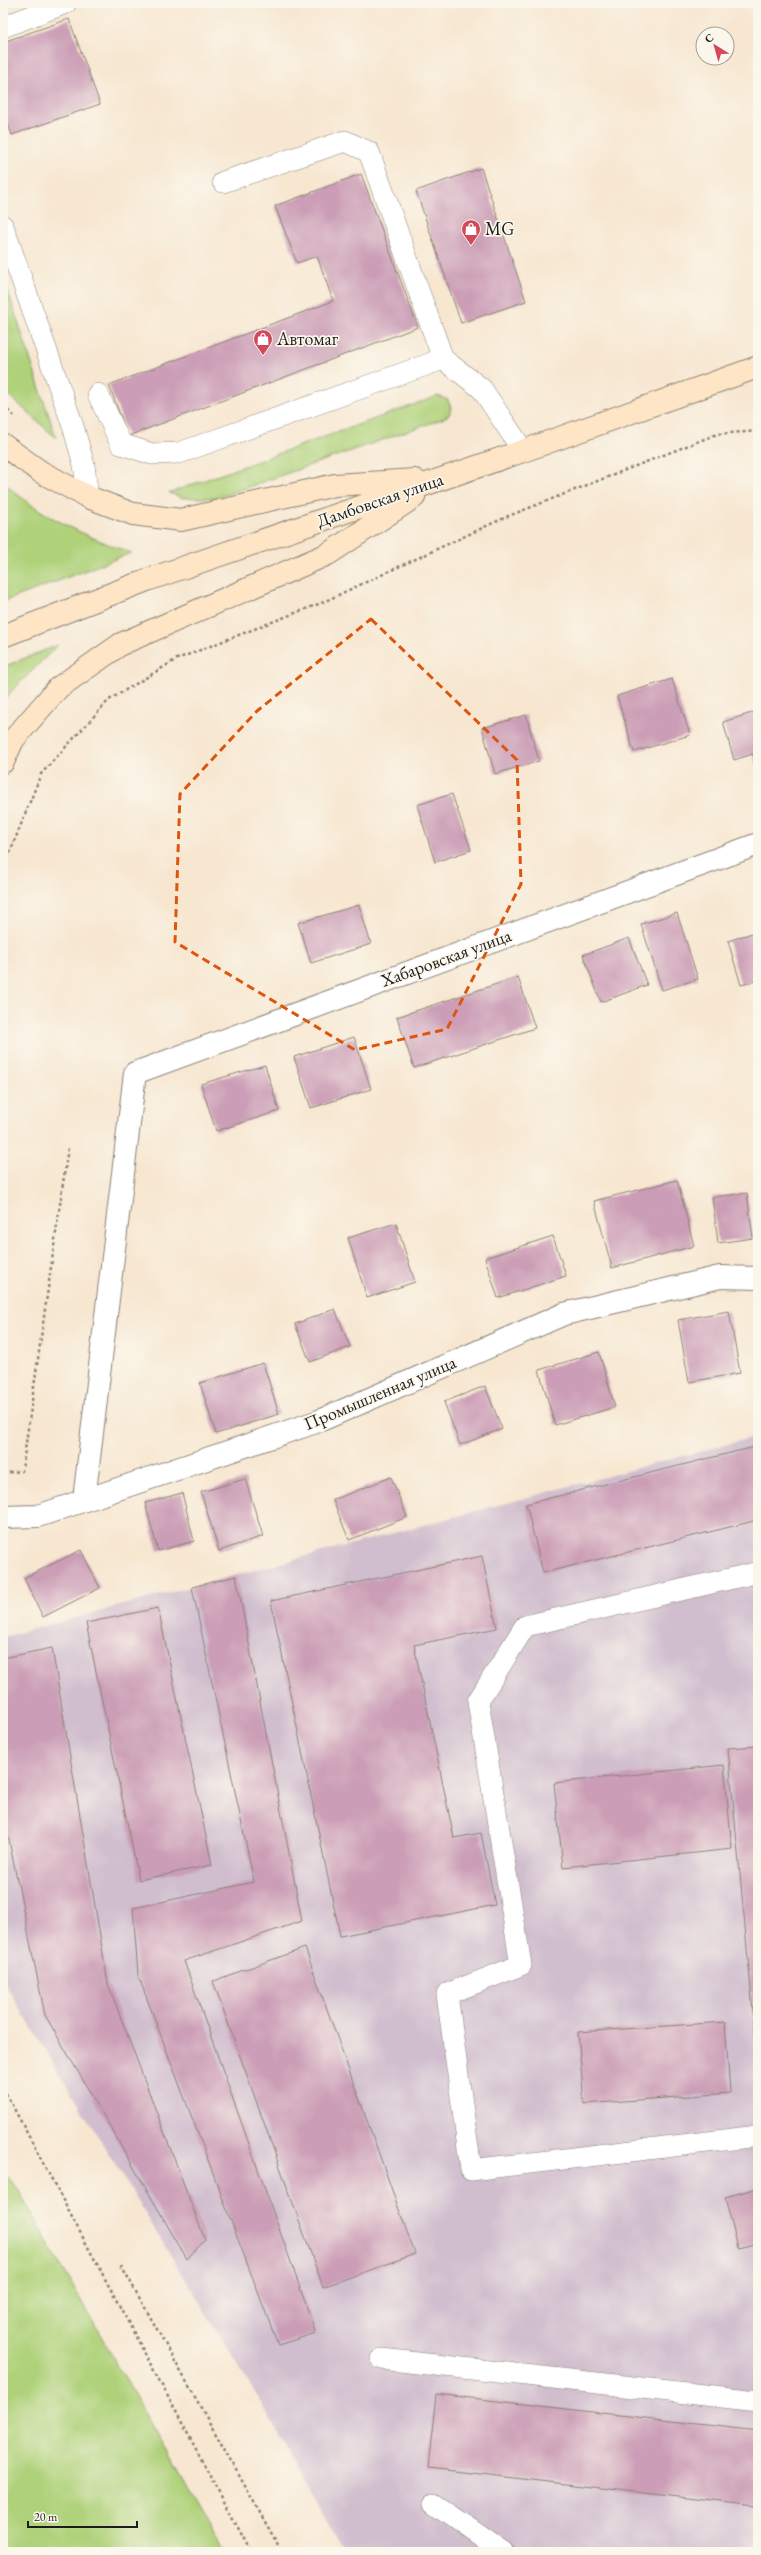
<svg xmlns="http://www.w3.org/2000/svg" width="761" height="2555" font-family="'EB Garamond',serif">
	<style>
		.industrial { fill: #d0bdce }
		.green { fill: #afd179; stroke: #66764a }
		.building { fill: #cb9db6 }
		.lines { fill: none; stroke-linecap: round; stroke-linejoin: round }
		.lane-casing { stroke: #8a8276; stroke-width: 22 }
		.street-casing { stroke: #8a8276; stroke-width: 24 }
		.secondary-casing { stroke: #8a8276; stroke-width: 24 }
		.path { stroke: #8a8276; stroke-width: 2.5; stroke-dasharray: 3 3; stroke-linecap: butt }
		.lane { stroke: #fff; stroke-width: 21 }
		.street { stroke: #fff; stroke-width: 22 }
		.secondary { stroke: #fde5c5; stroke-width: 22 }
		.marked { fill: none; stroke: #de560d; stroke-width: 3; stroke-dasharray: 8 5; stroke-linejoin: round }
		.labels { text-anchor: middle; stroke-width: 3.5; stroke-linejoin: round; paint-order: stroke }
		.poi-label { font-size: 18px; fill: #1c1c1c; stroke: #fbf7ec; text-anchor: start }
		.street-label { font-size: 18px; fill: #1c1c1c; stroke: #fbf7ec }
	</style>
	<rect width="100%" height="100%" fill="#fbf7ec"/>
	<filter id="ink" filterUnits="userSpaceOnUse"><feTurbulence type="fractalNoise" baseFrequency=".025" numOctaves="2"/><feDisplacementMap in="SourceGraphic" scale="8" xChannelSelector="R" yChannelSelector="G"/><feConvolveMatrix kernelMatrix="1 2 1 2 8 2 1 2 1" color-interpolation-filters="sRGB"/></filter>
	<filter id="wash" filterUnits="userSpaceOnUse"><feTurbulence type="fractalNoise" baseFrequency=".012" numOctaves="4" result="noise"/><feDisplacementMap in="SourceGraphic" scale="16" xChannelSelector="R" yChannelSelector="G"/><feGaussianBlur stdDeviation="0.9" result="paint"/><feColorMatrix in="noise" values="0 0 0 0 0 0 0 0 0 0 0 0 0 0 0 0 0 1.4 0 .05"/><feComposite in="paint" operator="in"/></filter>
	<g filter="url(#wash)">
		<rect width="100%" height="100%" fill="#f7e7d1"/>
		<path class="industrial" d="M758,1436V2552H343L266,2411L3,1981V1637Z"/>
		<path class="green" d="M3,276L56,438L3,390Z
			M438,396L448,400L451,408L449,415L442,419L217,498H183L169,493Z
			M3,482C39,516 86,536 131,553L3,602Z
			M58,645L10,693L3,702V667Z
			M3,2171L19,2191L223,2552H3Z"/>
		<g id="blocks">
			<path class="building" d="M69,19L100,104L12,135L3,109V42Z
				M481,168L526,301L461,323L416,191Z
				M361,174L418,327L128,436L109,385L333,301L317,256L297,263L275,206Z
				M672,679L690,735L634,752L617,696Z
				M758,711V768L753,754L734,760L723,722Z
				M526,715L539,761L495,774L482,728Z
				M452,794L471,850L435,862L417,805Z
				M359,905L371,944L311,963L298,923Z
				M677,913L698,979L662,990L641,924Z
				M758,931V980L741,985L728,941Z
				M629,938L647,985L601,1002L583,955Z
				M518,977L535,1028L414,1068L397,1017Z
				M354,1037L371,1089L311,1108L294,1057Z
				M265,1065L279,1111L216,1131L201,1084Z
				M677,1180L694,1246L612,1268L594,1201Z
				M747,1193L753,1238L718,1243L712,1197Z
				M396,1223L415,1282L367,1298L348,1238Z
				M553,1236L566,1276L498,1298L485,1258Z
				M335,1309L350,1347L310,1362L295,1324Z
				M729,1311L740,1373L689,1382L678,1320Z
				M599,1352L615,1407L555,1425L539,1370Z
				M263,1363L279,1414L216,1434L200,1383Z
				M485,1386L502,1429L460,1445L444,1402Z
				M758,1446V1520L543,1573L526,1504Z
				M391,1477L407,1517L349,1540L333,1500Z
				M245,1479L263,1536L219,1551L201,1492Z
				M182,1493L194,1541L158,1551L145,1503Z
				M81,1550L100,1588L43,1617L24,1578Z
				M482,1556L497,1628L414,1645L454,1838L481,1833L495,1905L340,1936L271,1601Z
				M236,1576L302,1921L184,1961L316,2333L278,2345L138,1975L133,1908L254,1882L192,1587Z
				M158,1608L212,1865L139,1880L86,1623Z
				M52,1648L108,1984L205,2240L187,2259L45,2015L3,1811V1658Z
				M758,1746V2053H757L728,1748Z
				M724,1765L732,1849L563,1867L554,1783Z
				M305,1948L415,2254L323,2287L213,1981Z
				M725,2022L730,2093L584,2104L578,2032Z
				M758,2188V2243L738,2248L725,2197Z
				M436,2394L758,2431L756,2506L428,2468Z"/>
		</g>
	</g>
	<g filter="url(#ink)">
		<use href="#blocks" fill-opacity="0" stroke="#8a8276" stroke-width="1"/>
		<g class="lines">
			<g class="lane-casing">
				<path id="lane" d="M3,27L66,3
					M223,182L345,141L369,152L443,359L482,389L523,451
					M3,226L73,426L84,465L88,497
					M98,394L121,444L152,454L179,453L443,359
					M758,1574L755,1573L525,1626L478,1701L521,1965L447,1994L471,2170L758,2136
					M382,2359L758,2401
					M434,2504L503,2552"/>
			</g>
			<g class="street-casing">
				<path id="street" d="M84,1500L135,1073L758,844
					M3,1517L38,1516L319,1421L564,1314L720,1277L758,1278"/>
			</g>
			<g class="secondary-casing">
				<path id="secondary" d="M3,445L41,472L88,497L133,514L181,520L335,485L415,480
					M3,636L147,580L523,451L758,367
					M3,762L13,740L58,688L121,644L328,554L414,497"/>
			</g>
			<path class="path" d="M3,406L14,416
				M3,870L41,774L109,700L177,659L321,603L506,517L717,434L758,431
				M3,1473L22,1471L68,1148
				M3,2088L251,2552
				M121,2265L282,2552"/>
			<use href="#lane" class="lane"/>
			<use href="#street" class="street"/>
			<use href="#secondary" class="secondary"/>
		</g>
	</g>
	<path class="marked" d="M371,619L517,760L521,884L447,1029L355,1050L175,942L180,794L257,711Z"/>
	<defs>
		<g id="shop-pin" transform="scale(1)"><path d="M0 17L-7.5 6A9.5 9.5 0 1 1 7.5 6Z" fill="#d1495b" stroke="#fbf7ec"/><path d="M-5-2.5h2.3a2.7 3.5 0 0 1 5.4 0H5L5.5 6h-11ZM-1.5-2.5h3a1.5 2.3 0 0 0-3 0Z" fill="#fff"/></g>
	</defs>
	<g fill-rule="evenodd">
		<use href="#shop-pin" x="471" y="229"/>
		<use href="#shop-pin" x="263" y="339"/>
	</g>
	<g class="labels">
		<g class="poi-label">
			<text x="485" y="235">MG</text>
			<text x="277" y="345">Автомаг</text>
		</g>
		<g class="street-label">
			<text transform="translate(380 500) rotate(-19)" y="6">Дамбовская улица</text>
			<text transform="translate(446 958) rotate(-20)" y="6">Хабаровская улица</text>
			<text transform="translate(380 1393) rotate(-23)" y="6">Промышленная улица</text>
		</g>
	</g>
	<rect width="761" height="2555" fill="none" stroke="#fbf7ec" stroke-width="16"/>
	<g transform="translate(715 46) rotate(323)"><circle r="19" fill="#fbf7ec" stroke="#a29f99"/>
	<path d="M0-3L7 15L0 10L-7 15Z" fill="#d1495b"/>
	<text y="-6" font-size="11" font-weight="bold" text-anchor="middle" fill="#1c1c1c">С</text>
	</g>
	<path d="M28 2521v6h109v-6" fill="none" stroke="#1c1c1c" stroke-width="2"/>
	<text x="34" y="2521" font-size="12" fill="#1c1c1c" stroke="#fbf7ec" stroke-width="3" paint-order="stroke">20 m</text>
</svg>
